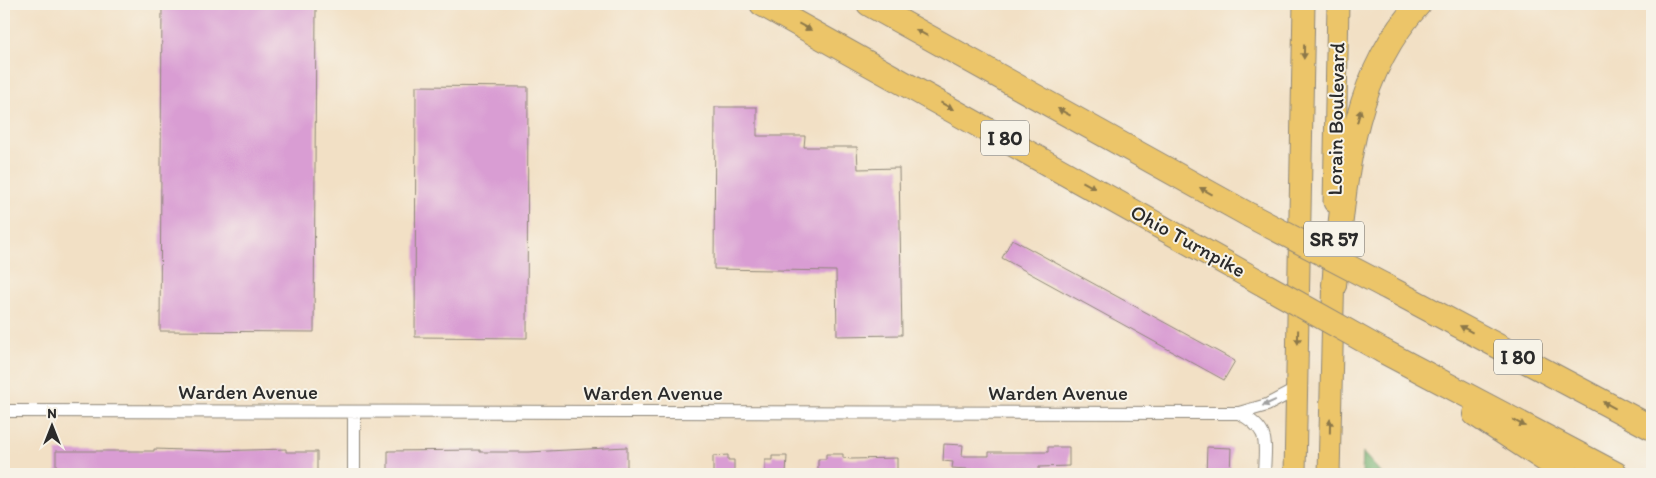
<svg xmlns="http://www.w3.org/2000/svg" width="1656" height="478" font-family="Itim,sans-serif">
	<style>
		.forest { fill: #76b272; stroke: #506e4e }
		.building { fill: #d99dd3 }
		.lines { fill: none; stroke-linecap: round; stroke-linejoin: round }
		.minor-casing { stroke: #8e8678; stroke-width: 14 }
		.trunk-casing { stroke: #8e8678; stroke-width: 23 }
		.motorway-casing { stroke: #8e8678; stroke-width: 26 }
		.minor { stroke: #fff; stroke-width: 12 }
		.trunk { stroke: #ecc569; stroke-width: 21 }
		.motorway { stroke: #ecc569; stroke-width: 24 }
		.motorway-bridge-casing { stroke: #8e8678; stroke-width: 26; stroke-linecap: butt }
		.motorway-bridge { stroke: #ecc569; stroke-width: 24 }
		.oneway { fill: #8c784a }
		.oneway2 { fill: #a0a0a0 }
		.labels { text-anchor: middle; stroke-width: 4; stroke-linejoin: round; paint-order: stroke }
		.shield { fill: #f7f3e8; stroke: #686764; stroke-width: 1 }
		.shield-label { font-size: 20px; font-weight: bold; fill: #2b2b2b }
		.street-label { font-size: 21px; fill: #2b2b2b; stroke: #f7f3e8 }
	</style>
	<rect width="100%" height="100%" fill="#f7f3e8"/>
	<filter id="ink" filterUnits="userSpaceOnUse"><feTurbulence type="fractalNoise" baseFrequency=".02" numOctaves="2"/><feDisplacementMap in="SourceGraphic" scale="10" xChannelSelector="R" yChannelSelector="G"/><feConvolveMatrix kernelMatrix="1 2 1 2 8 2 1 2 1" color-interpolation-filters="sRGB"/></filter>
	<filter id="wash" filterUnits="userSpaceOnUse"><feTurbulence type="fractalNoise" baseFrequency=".0096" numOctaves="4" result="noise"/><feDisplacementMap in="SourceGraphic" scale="20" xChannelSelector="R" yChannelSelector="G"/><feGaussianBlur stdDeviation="1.12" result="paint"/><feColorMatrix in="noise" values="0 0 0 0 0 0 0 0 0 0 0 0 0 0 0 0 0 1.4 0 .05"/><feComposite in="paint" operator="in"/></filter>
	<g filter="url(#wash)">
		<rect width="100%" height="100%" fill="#f2e0c5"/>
		<path class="forest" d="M1363,453L1382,474H1362Z"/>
		<g id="blocks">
			<path class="building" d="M162,4L316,5L314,332L160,331Z
				M416,86L528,87L527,338L415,337Z
				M715,107H757V136H805L804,147H857L858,169L899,168L902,335L837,336L836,271L714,269Z
				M1012,239L1235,361L1224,380L1002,258Z
				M944,444L963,445L962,456H989V452H1048V447H1069V466L1039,467V474H980V470L952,468L953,462L943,461Z
				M627,447V470H585V474H388V451L480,450V452H528Z
				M1207,447L1231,448L1230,474H1206Z
				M154,449L214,451L286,449V452H317V474H56V451H154Z
				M826,454H843V458L851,459L897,458V474H818V459H826Z
				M728,455V460H734V474H713V456Z
				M772,456H787L786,474H765V460H772Z"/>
		</g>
	</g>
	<g filter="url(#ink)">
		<use href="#blocks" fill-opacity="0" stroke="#8e8678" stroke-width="1"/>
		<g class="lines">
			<g class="minor-casing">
				<path id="minor" d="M4,411L1239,413L1267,405L1297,389
					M1239,413C1271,431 1265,441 1264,474
					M354,474V412"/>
			</g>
			<g class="trunk-casing">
				<path id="trunk" d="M1334,202L1338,4
					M1295,474L1304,4
					M1329,474L1334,267"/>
			</g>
			<g class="motorway-casing">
				<path id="motorway" d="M762,4L1247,275
					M869,4L1249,215
					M1334,285C1345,187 1348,80 1419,4
					M1385,286L1652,428
					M1383,351L1616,474
					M1475,414L1567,474"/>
			</g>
			<use href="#minor" class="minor"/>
			<use href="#trunk" class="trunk"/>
			<use href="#motorway" class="motorway"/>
			<g class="motorway-bridge-casing">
				<path id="motorway-bridge" d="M1249,215L1385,286
					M1247,275L1383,351"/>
			</g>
			<use href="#motorway-bridge" class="motorway-bridge"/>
		</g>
		<defs><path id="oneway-solid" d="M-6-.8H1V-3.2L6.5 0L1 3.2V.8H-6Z" transform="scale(1.25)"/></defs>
		<g class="oneway">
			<use href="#oneway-solid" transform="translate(805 27) rotate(28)"/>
			<use href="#oneway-solid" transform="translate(922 33) rotate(-151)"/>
			<use href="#oneway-solid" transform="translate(1304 52) rotate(91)"/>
			<use href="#oneway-solid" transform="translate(947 106) rotate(29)"/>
			<use href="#oneway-solid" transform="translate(1064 112) rotate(-151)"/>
			<use href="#oneway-solid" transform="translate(1359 116) rotate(-74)"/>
			<use href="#oneway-solid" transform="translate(1089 185) rotate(29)"/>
			<use href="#oneway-solid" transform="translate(1206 191) rotate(-151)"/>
			<use href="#oneway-solid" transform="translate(1466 329) rotate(-152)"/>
			<use href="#oneway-solid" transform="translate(1298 337) rotate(91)"/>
			<use href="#oneway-solid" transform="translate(1609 405) rotate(-152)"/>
			<use href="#oneway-solid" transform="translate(1519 423) rotate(28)"/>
			<use href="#oneway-solid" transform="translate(1330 426) rotate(-89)"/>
		</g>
		<use class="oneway2" href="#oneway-solid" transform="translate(1269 403) rotate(156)"/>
	</g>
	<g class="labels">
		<g class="shield">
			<rect x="981" y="120.5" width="48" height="35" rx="4"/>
			<rect x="1304" y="221.5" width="60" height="35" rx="4"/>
			<rect x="1494" y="339.5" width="48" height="35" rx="4"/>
		</g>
		<g class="shield-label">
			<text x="1005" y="145">I 80</text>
			<text x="1334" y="246">SR 57</text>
			<text x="1518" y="364">I 80</text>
		</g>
		<g class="street-label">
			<text transform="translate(1336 119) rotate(-89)" y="7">Lorain Boulevard</text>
			<text transform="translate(1188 241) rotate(29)" y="7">Ohio Turnpike</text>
			<text x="248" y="399">Warden Avenue</text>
			<text x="653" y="400">Warden Avenue</text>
			<text x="1058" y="400">Warden Avenue</text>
		</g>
	</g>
	<rect width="1656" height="478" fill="none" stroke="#f7f3e8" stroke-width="20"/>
	<g transform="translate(52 426)" stroke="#f7f3e8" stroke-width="4" paint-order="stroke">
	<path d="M0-4L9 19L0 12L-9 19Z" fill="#2b2b2b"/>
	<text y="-8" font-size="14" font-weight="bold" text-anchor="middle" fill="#2b2b2b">N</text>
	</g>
</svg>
